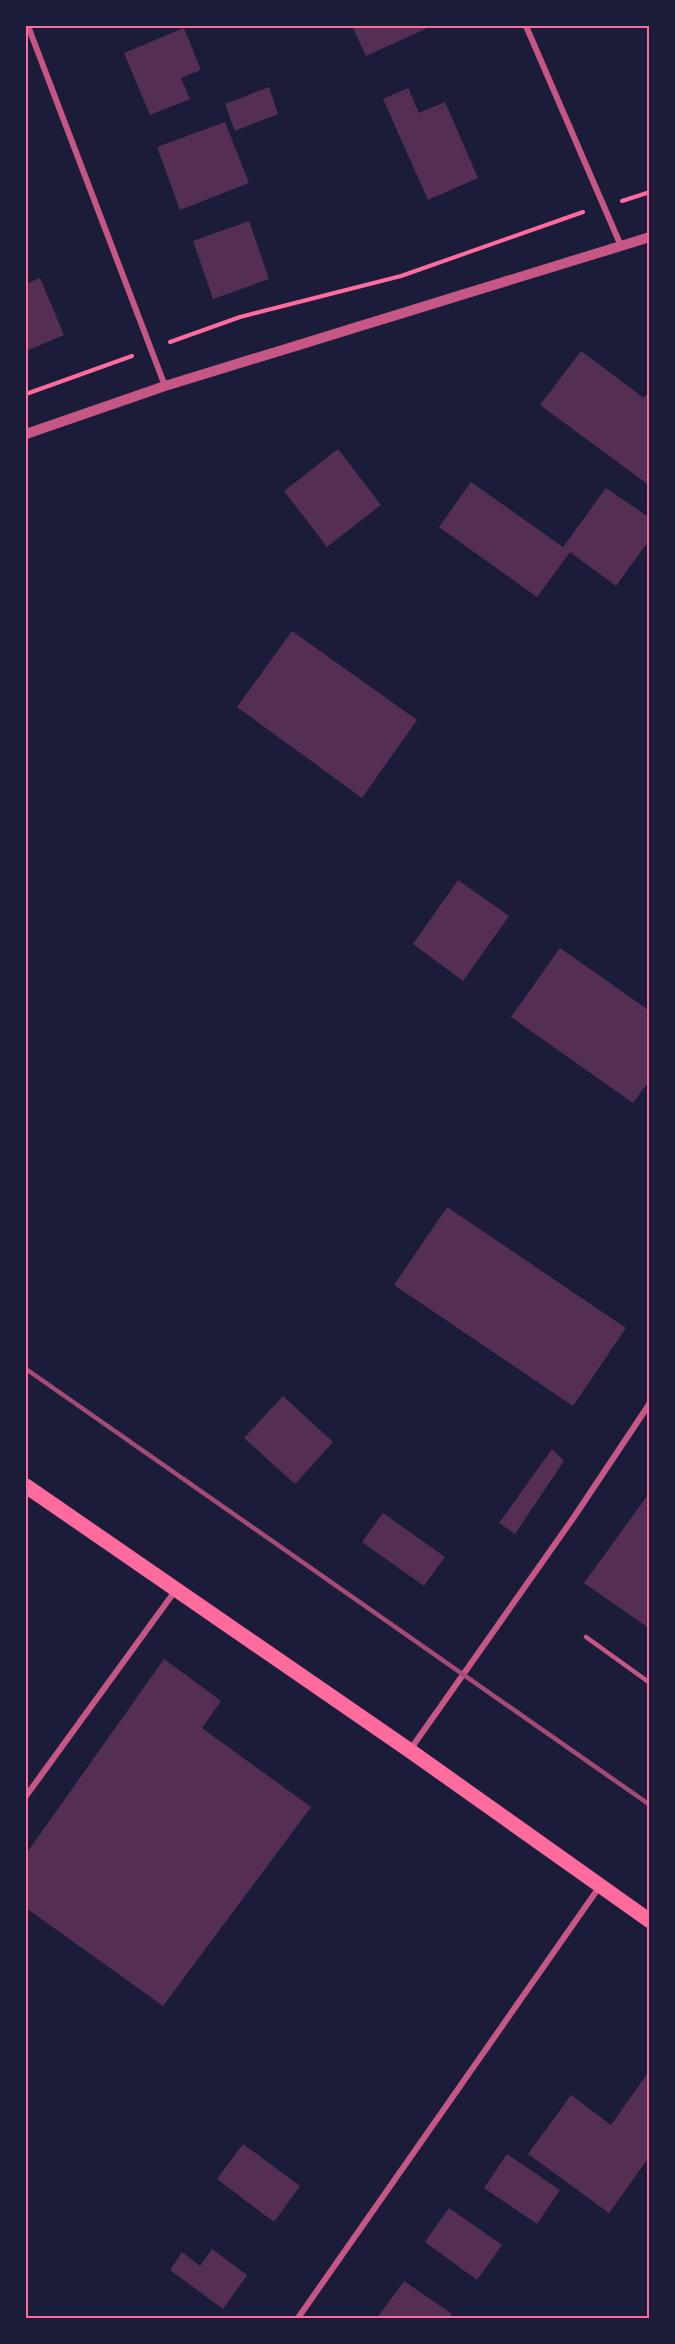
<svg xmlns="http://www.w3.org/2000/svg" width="675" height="2344" font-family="Karla,sans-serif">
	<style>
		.building { fill: #542f53 }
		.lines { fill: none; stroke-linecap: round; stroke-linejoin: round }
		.path { stroke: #ff6b9d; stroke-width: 4 }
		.service { stroke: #c65784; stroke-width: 4.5 }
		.minor { stroke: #c65784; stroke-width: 6 }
		.tertiary { stroke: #c65784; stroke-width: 10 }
		.primary { stroke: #ff6b9d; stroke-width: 15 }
		.rail { stroke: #a44b75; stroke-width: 4.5 }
		.neatline { fill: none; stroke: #ff6b9d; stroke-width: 2 }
	</style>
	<rect width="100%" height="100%" fill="#1b1b3a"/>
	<path class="building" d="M352,26H432L366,56Z
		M184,28L201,70L181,78L190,99L150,115L124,53Z
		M269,87L278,114L235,131L225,104Z
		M408,88L419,113L445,102L478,178L428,200L383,99Z
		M225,122L249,183L180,210L157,147Z
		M249,221L269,279L213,299L193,241Z
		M40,278L64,335L26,351V284Z
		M581,351L644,398L650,390V486L540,405Z
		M338,449L381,505L327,547L284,491Z
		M471,482L563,547L606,488L650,518V539L616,586L570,552L537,597L439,527Z
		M292,631L417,720L362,798L237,707Z
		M458,880L509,916L463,981L413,944Z
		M560,948L650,1011V1080L633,1103L511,1017Z
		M447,1207L626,1328L573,1406L394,1285Z
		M283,1396L333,1442L295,1484L244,1438Z
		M552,1449L564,1461L515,1534L499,1523Z
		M650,1492V1629L584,1583Z
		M383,1513L445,1557L424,1586L362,1542Z
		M164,1659L221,1701L202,1728L311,1807L163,2006L26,1908V1854Z
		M650,2070V2156L609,2213L528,2154L571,2095L611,2125Z
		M243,2144L300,2186L274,2222L217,2179Z
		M507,2154L560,2190L537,2224L484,2188Z
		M449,2208L502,2245L477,2280L425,2242Z
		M212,2249L247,2275L223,2309L170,2270L182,2252L200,2266Z
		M404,2281L452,2314L449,2318H377Z"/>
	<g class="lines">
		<path class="path" d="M622,201L650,192
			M170,342L240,317L401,276L583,212
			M26,394L132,356"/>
		<path class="service" d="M586,1637L650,1683"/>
		<path class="minor" d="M28,26L165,386
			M526,26L621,246
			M410,1750L574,1517L650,1403
			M26,1796L175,1591
			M298,2318L600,1886"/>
		<path class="tertiary" d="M26,434L165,386L650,237"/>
		<path class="primary" d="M26,1486L409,1750L650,1921"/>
		<path class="rail" d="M26,1369L650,1805"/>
	</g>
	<rect width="675" height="2344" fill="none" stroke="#1b1b3a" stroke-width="54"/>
	<rect x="27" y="27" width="621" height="2290" class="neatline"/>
</svg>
